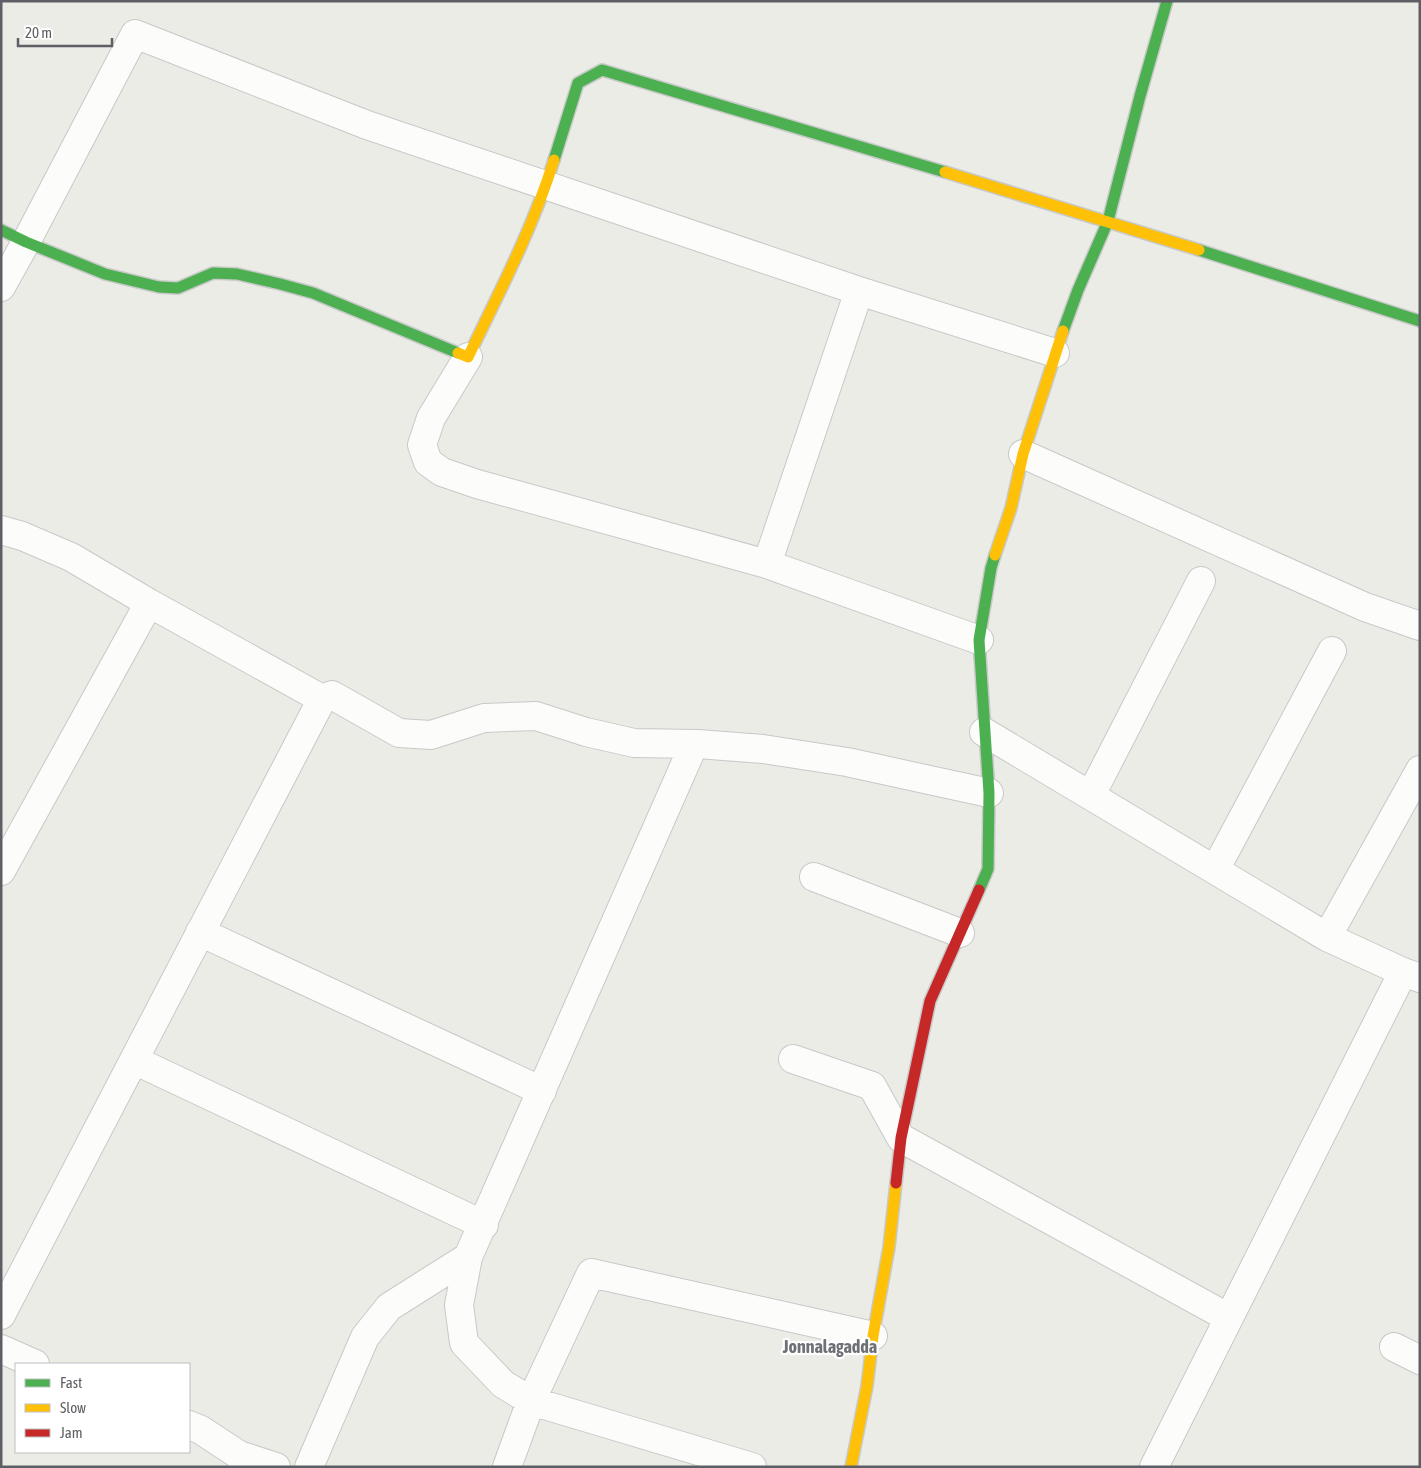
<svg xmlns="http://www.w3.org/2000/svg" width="1421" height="1468" font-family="'Asap Condensed',sans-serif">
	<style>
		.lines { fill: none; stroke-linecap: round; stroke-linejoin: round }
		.street-casing { stroke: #c8c8c8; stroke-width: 30 }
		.fast-casing { stroke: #c8c9c9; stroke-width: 14 }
		.slow-casing { stroke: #c8c9c9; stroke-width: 14 }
		.jam-casing { stroke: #c8c9c9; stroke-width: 14 }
		.street { stroke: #fcfcfb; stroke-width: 28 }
		.fast { stroke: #4caf50; stroke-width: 11 }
		.slow { stroke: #ffc107; stroke-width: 11 }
		.jam { stroke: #c62828; stroke-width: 11 }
		.labels { text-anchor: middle; stroke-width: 4.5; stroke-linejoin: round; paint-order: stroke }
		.quarter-label { font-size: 18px; font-weight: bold; fill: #6e7076; stroke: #fff }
	</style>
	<rect width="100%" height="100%" fill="#ecece7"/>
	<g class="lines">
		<g class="street-casing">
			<path id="street" d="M1,287L26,242L135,34L367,125L859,291L1055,353
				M468,357L431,418L422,445L428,462L442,472L477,484L767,564L979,640
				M1023,454L1365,607L1420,626
				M1,530L22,536L71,557L149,603L322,699
				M767,564L859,291
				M984,732L1327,937L1403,972L1420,978
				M694,744L468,1257L459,1305L464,1343L503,1384L531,1401L752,1467
				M1091,795L1201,581
				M1215,870L1332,651
				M1,871L149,603
				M814,877L960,933
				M200,932L542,1091
				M1327,937L1420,770
				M793,1059L872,1086L901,1138L1229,1318
				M134,1060L484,1225
				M1,1315L322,699L332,695L399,733L431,735L484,718L536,716L586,732L634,743L698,744L763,749L847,762L989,793
				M1394,1347L1420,1360
				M1,1349L35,1364
				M189,1425L201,1430L239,1455L243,1467
				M239,1455L276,1467
				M309,1467L365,1337L389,1307L468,1257
				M507,1467L531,1401L591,1273L873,1336
				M1154,1467L1403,972"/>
		</g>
		<g class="fast-casing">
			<path id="fast" d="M554,160L578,83L602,70L945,172
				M1,230L26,242L105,274L159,287L178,288L213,273L237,274L280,284L313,293L458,353
				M1199,250L1420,321
				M1063,331L1078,290L1108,221L1140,96L1167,1
				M979,890L988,869L989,793L979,640L991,568L995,555"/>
		</g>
		<g class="slow-casing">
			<path id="slow" d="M945,172L1199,250
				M458,353L468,357C499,293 533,228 554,160
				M995,555L1011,508L1023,454L1063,331
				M851,1467L867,1386L873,1336L889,1247L896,1183"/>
		</g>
		<g class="jam-casing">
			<path id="jam" d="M896,1183L901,1138L930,1001L979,890"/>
		</g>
		<use href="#street" class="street"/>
		<use href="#fast" class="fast"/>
		<use href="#slow" class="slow"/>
		<use href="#jam" class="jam"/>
	</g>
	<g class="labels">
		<g class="quarter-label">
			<text x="830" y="1353">Jonnalagadda</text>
		</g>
	</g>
	<rect width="1421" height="1468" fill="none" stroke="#5d5f64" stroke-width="5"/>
	<rect x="15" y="1363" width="175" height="90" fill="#ffffff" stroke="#bebfc1"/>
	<rect x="25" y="1379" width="25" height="8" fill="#4caf50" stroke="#bebfc1"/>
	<text x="60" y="1388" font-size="15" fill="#5d5f64">Fast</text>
	<rect x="25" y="1404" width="25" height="8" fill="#ffc107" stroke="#bebfc1"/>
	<text x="60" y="1413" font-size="15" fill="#5d5f64">Slow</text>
	<rect x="25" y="1429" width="25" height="8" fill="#c62828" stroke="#bebfc1"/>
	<text x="60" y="1438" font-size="15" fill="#5d5f64">Jam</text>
	<path d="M18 38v8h94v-8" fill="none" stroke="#5d5f64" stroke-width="2.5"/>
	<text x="25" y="38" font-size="15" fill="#5d5f64" stroke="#ffffff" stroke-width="4" paint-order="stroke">20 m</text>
</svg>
